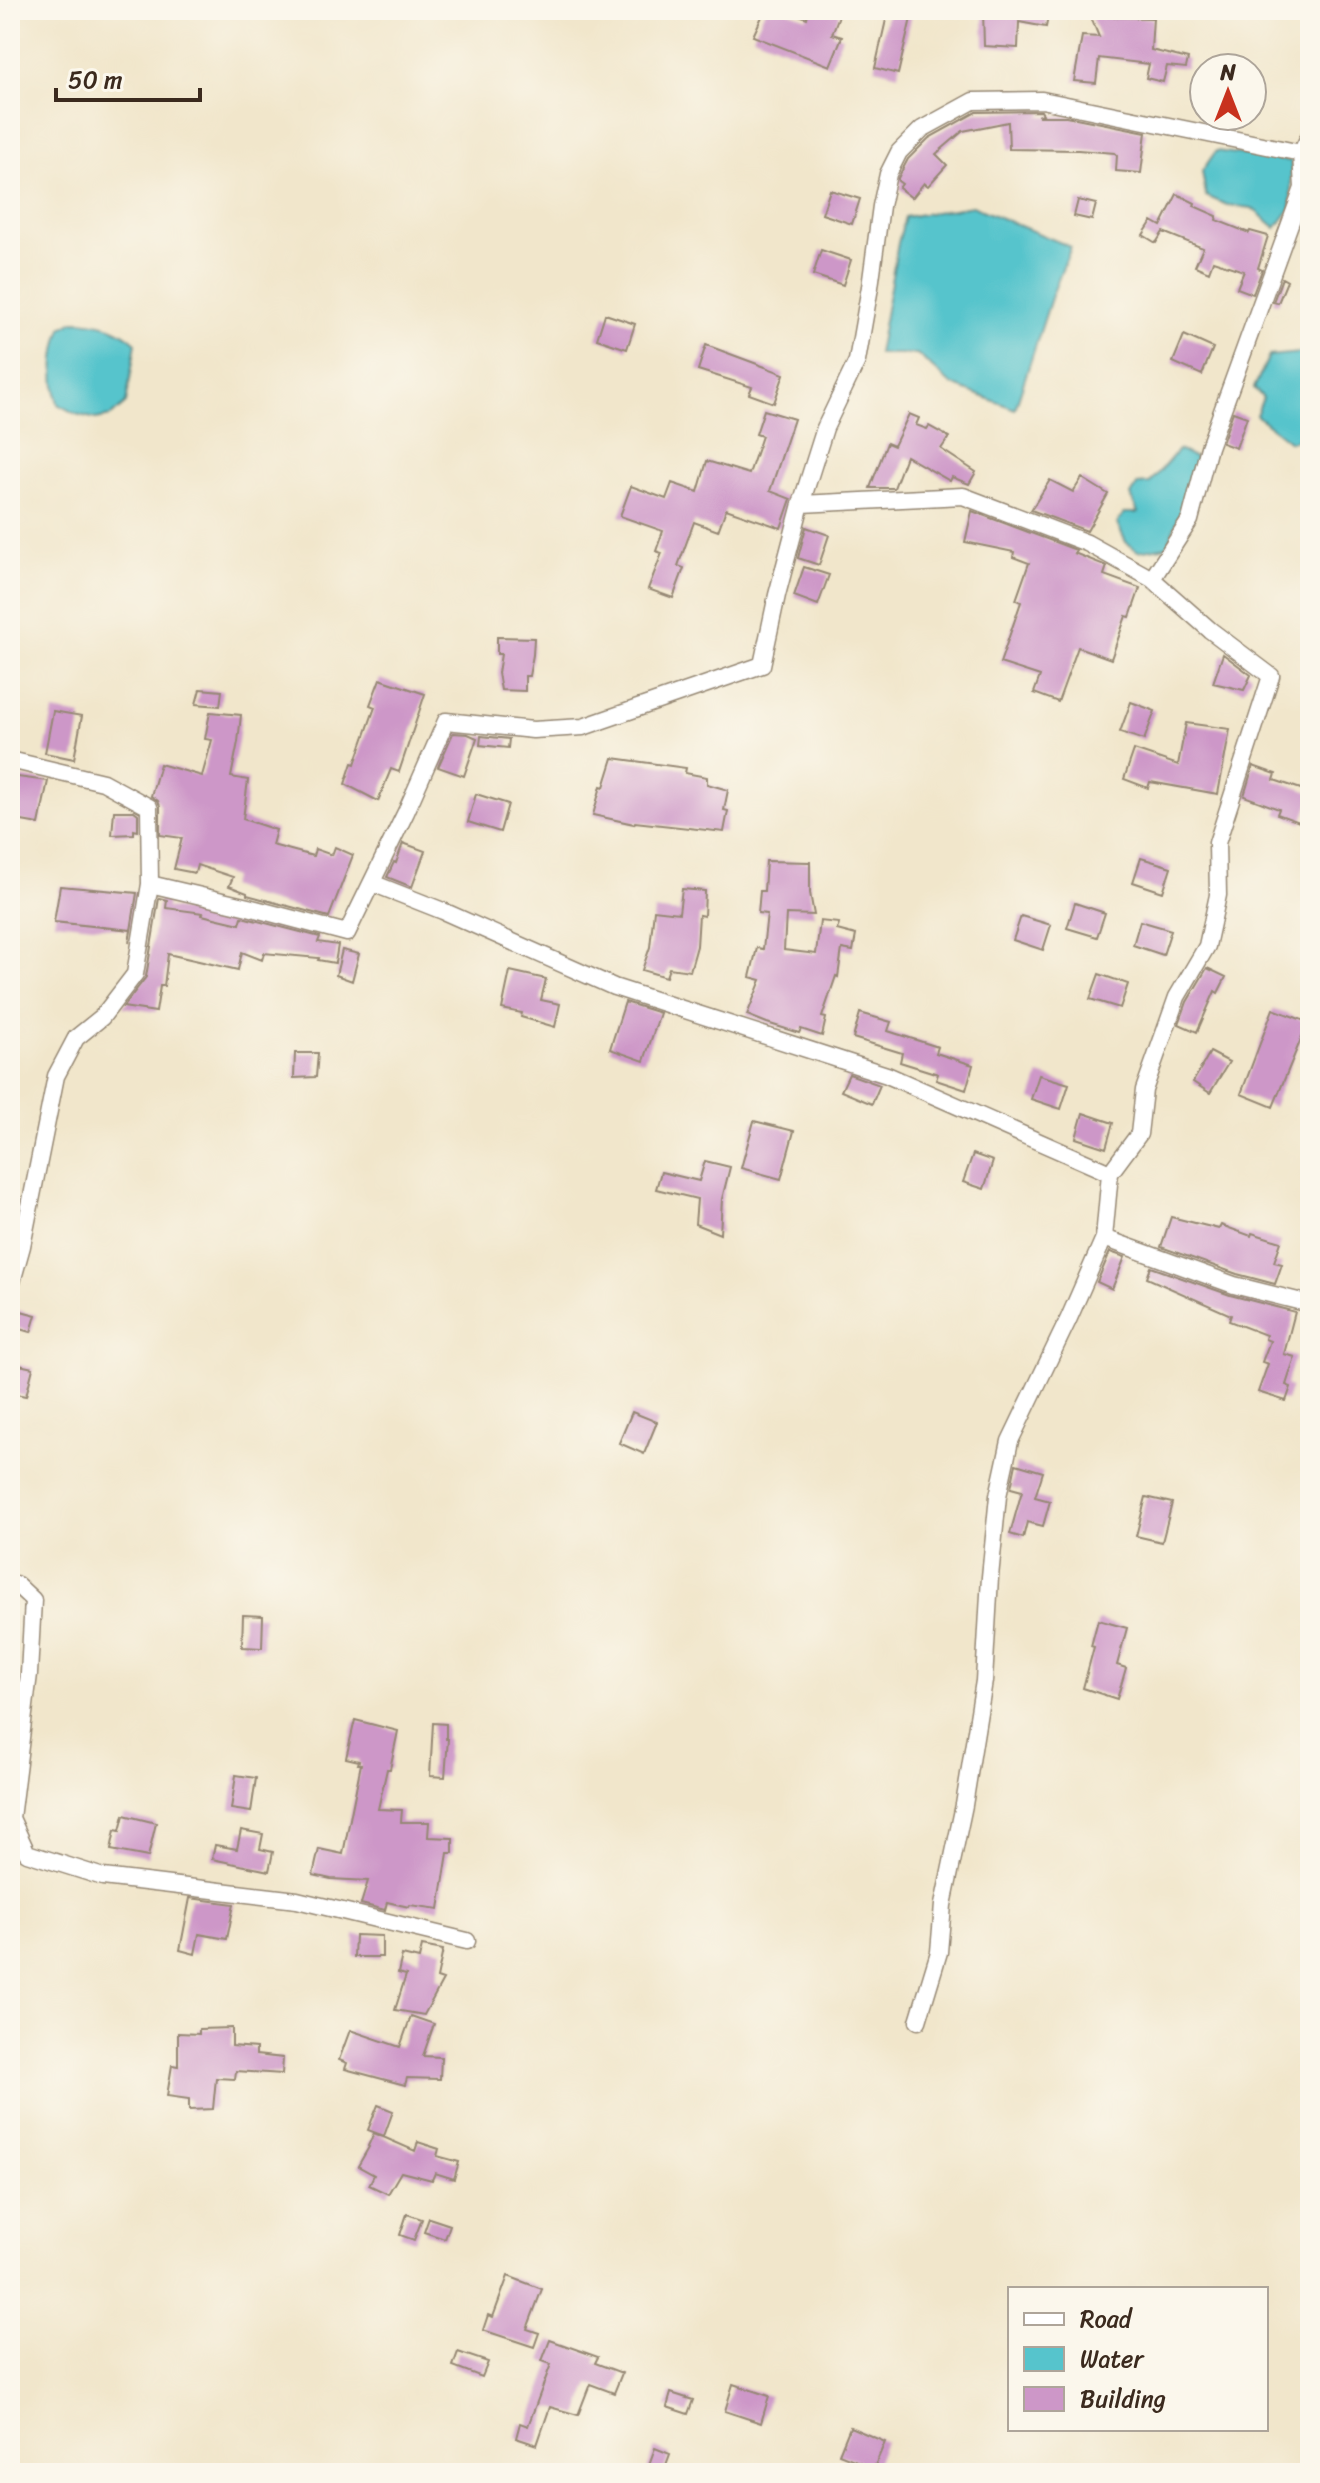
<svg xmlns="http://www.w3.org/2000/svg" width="1320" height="2483" font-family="Sriracha,sans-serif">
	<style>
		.water { fill: #56c4cc; stroke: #487775; stroke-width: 2 }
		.building { fill: #cd97c8 }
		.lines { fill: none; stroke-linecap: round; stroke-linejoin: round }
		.street-casing { stroke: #968874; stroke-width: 19 }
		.street { stroke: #fff; stroke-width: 16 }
	</style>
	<rect width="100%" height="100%" fill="#fbf7ec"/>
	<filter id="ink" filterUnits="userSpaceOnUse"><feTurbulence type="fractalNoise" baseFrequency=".0125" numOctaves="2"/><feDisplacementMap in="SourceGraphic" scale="16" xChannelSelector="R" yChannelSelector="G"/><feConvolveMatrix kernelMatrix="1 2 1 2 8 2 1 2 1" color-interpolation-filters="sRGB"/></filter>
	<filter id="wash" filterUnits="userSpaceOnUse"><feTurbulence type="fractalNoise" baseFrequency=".006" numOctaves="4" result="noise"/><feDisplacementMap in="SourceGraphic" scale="32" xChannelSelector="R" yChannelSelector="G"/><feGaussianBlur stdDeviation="1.8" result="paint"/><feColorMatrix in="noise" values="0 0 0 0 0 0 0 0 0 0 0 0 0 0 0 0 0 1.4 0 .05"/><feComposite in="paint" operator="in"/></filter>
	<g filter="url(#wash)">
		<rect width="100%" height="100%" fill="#f1e6cb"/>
		<path class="water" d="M1216,151L1291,161V208L1276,228L1252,208L1227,205L1206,196L1202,171Z
			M972,206L1071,247L1052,295L1015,409L952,385L917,354H878L898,243L905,217Z
			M74,321C97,321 119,327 136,343L126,403L111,416L96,419L76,414L58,404C52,378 53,353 62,328Z
			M1310,352V434L1290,442L1256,415L1263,398L1254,388L1269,356Z
			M1178,450L1201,460L1167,546L1138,551L1126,542L1117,523L1124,513H1138L1131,495L1138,484L1150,483Z"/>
		<g id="blocks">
			<path class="building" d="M765,10H785L807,18L809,10H841L832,34L842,37L830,66L753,36Z
				M983,10H1040L1049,12L1046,27L1019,22L1018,48L984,46Z
				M1088,10H1105L1107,17L1153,18L1151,50L1188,59L1186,68L1167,66L1163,82L1146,78L1149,64L1099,58L1096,83L1074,81L1082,36L1099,37Z
				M888,11L912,14L898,74L875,68Z
				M1041,111L1043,114L1038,116H1066L1146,132L1141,173L1116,171L1117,155L1115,153L1078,150L1009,149L1008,122L963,131L936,154L947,165L928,186L924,183L912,198L899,188L902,184L898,181V178L908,159L929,138L976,112Z
				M830,190L860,199L852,224L822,214Z
				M1177,194L1195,203L1194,206L1217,216L1216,220L1249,233L1250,231L1268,236L1258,268L1262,270L1253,294L1237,288L1244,271L1213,261L1209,272L1195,266L1203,248L1163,232L1156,243L1143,235L1152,221L1161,226Z
				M1078,200L1096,204L1092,220L1074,216Z
				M821,250L851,260L843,285L813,275Z
				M1282,278L1287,281L1278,303L1273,302Z
				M605,314L635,324L627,349L597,339Z
				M1184,335L1213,348L1202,375L1173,362Z
				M706,345L784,374L774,403L749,394L752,387L698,370Z
				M764,410L794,419L770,491L791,499L781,528L726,509L718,531L694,522L678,566L684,568L673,598L648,589L662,553L656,551L663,531L620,516L631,486L666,499L672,483L698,492L707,461L749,474L762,436L756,434Z
				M1233,412L1247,417L1236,448L1222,443Z
				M909,414L919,418L916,425L927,429L929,426L949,437L941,449L976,472L969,484L952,477L950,481L906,456L894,488H870L887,443L894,446Z
				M1082,478L1108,494L1087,531L1031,510L1050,480L1073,492Z
				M972,511L1076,550L1074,553L1107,566L1104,575L1140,588L1130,617L1126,616L1111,659L1078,647L1058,702L1034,693L1040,676L1000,663L1021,602L1016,600L1029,563L1013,557L1014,552L965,542Z
				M806,527L829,535L819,565L798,558Z
				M804,567L829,575L818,605L794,596Z
				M497,637L534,638L533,655L529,676H525V691L501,690L498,673L501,654H497Z
				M1223,654L1251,675L1244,690L1213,683Z
				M380,679L425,694L399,772L391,769L378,801L345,784L352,763L355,764L375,707L370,705Z
				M200,689L222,691L220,706L196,704Z
				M1131,702L1155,711L1144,740L1120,732Z
				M53,711L82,716L74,759L45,753Z
				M210,712L241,715L238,742L231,777L248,780L243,819L276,830L272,845L313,856L315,849L332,855L335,847L353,855L329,917L247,895V893L229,886L233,877L197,865L195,873L174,869L182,838L160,835V806L158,801L151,796L160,764L202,776L212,740L205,739Z
				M1186,723L1230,729L1218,794L1150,782L1148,788L1124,779L1134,750L1178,765Z
				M453,733L468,734L477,738L464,776L438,767Z
				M481,736L509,739L508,748L480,745Z
				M613,758L686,768L685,773L707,777V784L728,790L724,810L728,811L724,832L635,822L634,824L593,815L601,786L604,787Z
				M1253,766L1276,774L1274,780L1310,792V800L1302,823L1277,814L1279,809L1244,796Z
				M10,776L48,781L39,824L10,819Z
				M476,794L508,804L500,832L468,822Z
				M114,811H134L138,814V831L134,830V834L112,835Z
				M403,843L425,851L412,887L387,877L394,862L396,863Z
				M1141,858L1171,867L1163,892L1133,882Z
				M766,861L810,862V893L814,915L786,914L784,950L816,954L820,921L839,923L837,930L856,935L853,951L842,949L838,977L836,976L822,1017L826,1018L822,1036L801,1029L799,1033L767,1023L747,1015L761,980L750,977L757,948L763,949L767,914L758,913L760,891H764Z
				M60,886L137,893L129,943L131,930L54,922Z
				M682,889L705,891L704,916L699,915L697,946L690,971L669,968L666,977L642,970L650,947L654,910L679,913Z
				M159,898L167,900L166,908L203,913L202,915L240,924L242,917L320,937L318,942L338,945L335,963L318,960L319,958L264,953L262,960L242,952L238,970L168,954L164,986H160L156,1012L123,1007L146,977Z
				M1075,903L1105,913L1097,937L1067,928Z
				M1021,916L1051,925L1043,950L1013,940Z
				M1140,921L1171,930L1163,955L1133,945Z
				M342,950L359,954L352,981L336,975Z
				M1207,968L1226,977L1218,993L1215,991L1197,1032L1179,1024L1187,1002Z
				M510,971L546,979L541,1000L560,1004L555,1027L521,1017L522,1013L502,1009Z
				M1099,974L1128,984L1120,1008L1090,999Z
				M625,1002L660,1013L644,1061L610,1049Z
				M1273,1009L1308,1022L1273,1107L1241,1094Z
				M860,1013L891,1022L888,1031L938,1047L936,1053L973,1065L966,1090L936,1080L938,1074L900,1062L902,1053L853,1038Z
				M1210,1052L1229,1062L1210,1093L1193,1082Z
				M295,1053H318L316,1077L294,1078Z
				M849,1074L880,1085L872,1104L841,1091Z
				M1039,1075L1069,1084L1061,1109L1031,1099Z
				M1083,1113L1113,1123L1106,1148L1076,1138Z
				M754,1121L794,1131L781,1179L741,1168Z
				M973,1154L993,1161L984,1189L963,1182Z
				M705,1161L730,1167L722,1199L720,1234L695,1224L697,1199L656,1189L661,1172L699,1181Z
				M1171,1217L1219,1229L1221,1225L1251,1236L1252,1233L1281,1242L1274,1262L1282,1264L1275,1284L1237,1274L1161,1247Z
				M1110,1252L1125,1257L1112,1289L1097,1282Z
				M1151,1267L1230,1295L1295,1312L1284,1354L1295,1357L1286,1385L1291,1387L1286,1401L1258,1392L1268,1364L1262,1362L1270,1341L1265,1339L1266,1335L1229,1321L1231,1315L1147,1278Z
				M10,1308L36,1315L31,1332L10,1326Z
				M10,1363L33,1368L26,1396L10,1393Z
				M632,1412L657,1422L644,1454L619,1443Z
				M1016,1464L1043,1472L1035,1497L1050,1501L1043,1526L1027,1522L1023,1538L1010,1534L1022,1491L1011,1488Z
				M1146,1497L1172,1503L1162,1542L1136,1536Z
				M243,1615L263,1616L262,1648L242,1647Z
				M1098,1620L1127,1628L1117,1665L1126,1668L1117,1699L1083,1688L1094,1647L1091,1646Z
				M355,1720L398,1731L390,1769H387L378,1809L402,1810L401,1822H429L428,1837L453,1838V1853H448L439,1909L410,1905L409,1907L387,1902L385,1910L361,1904L368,1881L331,1879L313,1875L319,1849L343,1854L361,1764H358L359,1761L346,1758Z
				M433,1723L446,1724V1739H448L445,1777L430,1776Z
				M236,1775L256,1778L251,1812L231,1809Z
				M124,1815L156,1823L148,1857L111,1850L115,1830L120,1831Z
				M241,1830L263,1834L260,1849L273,1852L269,1871L212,1859L215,1845L237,1849Z
				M190,1898L234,1904L227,1939L199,1934L195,1954L180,1950Z
				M355,1935L382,1936V1957H354Z
				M422,1946L443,1950L437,1978L443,1980L424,2015L395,2010L406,1975L398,1973L402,1955L419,1959Z
				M411,2016L434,2024L423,2056L441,2057L440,2079L407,2078L405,2085L345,2069L347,2063L339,2060L350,2030L400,2047Z
				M232,2028V2046L256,2048V2055L283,2058L282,2074L236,2071L235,2079L216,2078L213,2109L189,2110V2099L167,2096L172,2065L178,2066V2033L199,2034V2029Z
				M378,2105L393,2111L384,2136L368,2130Z
				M374,2133L415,2151L418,2142L439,2149L437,2156L459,2162L454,2179L435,2173L432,2180L401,2172L388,2194L369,2185L374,2175L358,2166L369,2147L368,2146Z
				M407,2214L422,2219L414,2240L400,2235Z
				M429,2218L450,2225L445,2239L424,2232Z
				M508,2276L542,2289L527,2329L539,2333L534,2347L483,2330L488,2315L493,2317Z
				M550,2340L598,2357L595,2363L622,2373L614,2393L590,2384L578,2415L550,2407L537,2445L516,2438L520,2423L528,2426L551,2364L542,2361Z
				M458,2352L488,2362L482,2377L453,2366Z
				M733,2384L769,2396L761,2423L725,2411Z
				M671,2393L693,2400L688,2414L667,2407Z
				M850,2427L885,2442L874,2468L839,2454Z
				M655,2448L670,2454L663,2473H646Z"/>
		</g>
	</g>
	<g filter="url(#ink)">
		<use href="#blocks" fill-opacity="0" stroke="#968874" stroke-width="2"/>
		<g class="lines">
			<g class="street-casing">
				<path id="street" d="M1301,153L1303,188L1209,447L1190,520L1152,579L1087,543L963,496L801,504L825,428L857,361L870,287L881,206L888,174L899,152L922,129L973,101L1042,100L1301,153L1310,135
					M10,760L103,782L149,807L150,884L248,907L347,933L406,812L446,721L533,730L583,727L762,665L777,595L801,504
					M372,883L443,911L614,987L887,1075L1110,1173
					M1104,1238L1234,1285L1310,1304
					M10,1289L22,1246L56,1076L76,1038L102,1017L135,974L150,884
					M10,1582L17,1585L33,1600L29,1674L11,1818L27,1853L103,1877L297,1900L467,1941
					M918,2021L939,1952L943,1905L964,1805L984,1681L990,1577L998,1496L1010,1441L1069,1318L1104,1238L1110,1173L1139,1134L1144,1090L1177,997L1207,946L1218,895L1217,843L1271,676L1210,630L1152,579"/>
			</g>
			<use href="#street" class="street"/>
		</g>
	</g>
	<rect width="1320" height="2483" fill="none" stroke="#fbf7ec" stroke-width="40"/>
	<rect x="1008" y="2287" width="260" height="144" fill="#fbf7ec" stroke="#aea59a" stroke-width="2"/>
	<rect x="1024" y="2313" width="40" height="12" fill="#ffffff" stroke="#aea59a" stroke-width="2"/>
	<text x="1080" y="2327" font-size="24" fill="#3b2a1e">Road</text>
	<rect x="1024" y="2347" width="40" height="24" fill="#56c4cc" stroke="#aea59a" stroke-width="2"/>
	<text x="1080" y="2367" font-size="24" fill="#3b2a1e">Water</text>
	<rect x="1024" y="2387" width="40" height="24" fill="#cd97c8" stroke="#aea59a" stroke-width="2"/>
	<text x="1080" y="2407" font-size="24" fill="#3b2a1e">Building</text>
	<g transform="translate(1228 92)"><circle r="38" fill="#fbf7ec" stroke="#aea59a" stroke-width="2"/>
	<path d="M0-6L14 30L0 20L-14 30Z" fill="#c8321e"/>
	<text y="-12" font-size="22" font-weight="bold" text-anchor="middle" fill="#3b2a1e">N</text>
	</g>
	<path d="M56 88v12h144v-12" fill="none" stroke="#3b2a1e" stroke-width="4"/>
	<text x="68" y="88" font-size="24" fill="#3b2a1e" stroke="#fbf7ec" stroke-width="6" paint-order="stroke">50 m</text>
</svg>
